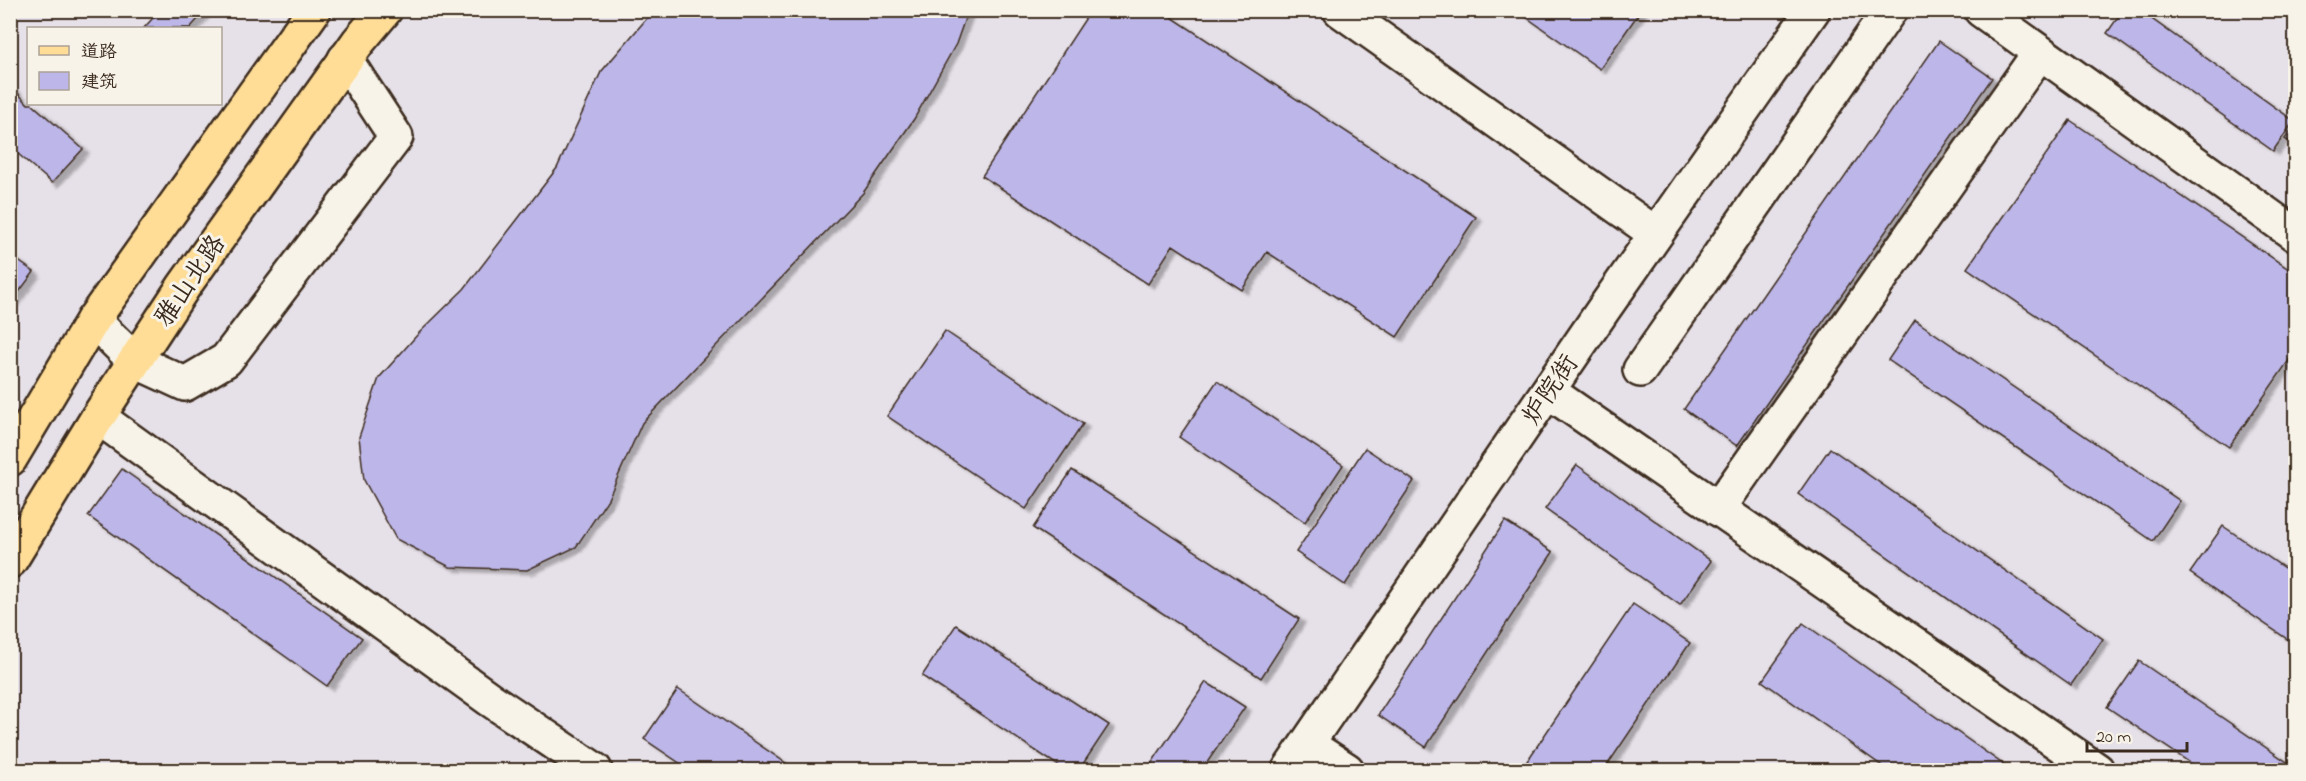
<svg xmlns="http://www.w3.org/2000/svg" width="2306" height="781" font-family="'Indie Flower','LXGW WenKai TC',sans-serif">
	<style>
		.building { fill: #bdb7e9; stroke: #3b2a1e; stroke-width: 1.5; filter: url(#shadow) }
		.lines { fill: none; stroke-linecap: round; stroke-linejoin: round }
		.minor-casing { stroke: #3b2a1e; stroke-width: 38 }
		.major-casing { stroke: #3b2a1e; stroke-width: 38 }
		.minor { stroke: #f7f3e8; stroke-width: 33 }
		.major { stroke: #ffdd96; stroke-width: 33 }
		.labels { text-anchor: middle; stroke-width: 6; stroke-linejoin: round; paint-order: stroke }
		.street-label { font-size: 26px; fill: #3b2a1e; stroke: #f7f3e8 }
	</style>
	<defs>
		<filter id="shadow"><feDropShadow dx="6" dy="4" stdDeviation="1.5" flood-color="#0004"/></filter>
	</defs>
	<rect width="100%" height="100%" fill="#e6e1e8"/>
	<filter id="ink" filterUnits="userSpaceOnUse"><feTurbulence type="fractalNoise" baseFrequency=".0167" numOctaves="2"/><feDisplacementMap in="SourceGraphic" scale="12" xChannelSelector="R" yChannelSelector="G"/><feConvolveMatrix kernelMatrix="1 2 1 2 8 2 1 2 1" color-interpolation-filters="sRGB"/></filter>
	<g filter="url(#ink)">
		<path class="building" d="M160,10H206L190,28H144Z
			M654,10H968L956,44L914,119L863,193L642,423L608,499L576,547L527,570L450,567L396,539L364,480L359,437L379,378L418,334L464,289L557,168L601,72Z
			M1091,10H1161L1476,217L1397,337L1267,252L1242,290L1173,245L1148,284L982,176Z
			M1516,10H1641L1600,69Z
			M2123,10H2139L2294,121L2273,151L2107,33Z
			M1939,41L1992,78L1737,446L1684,409Z
			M10,85L28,104H32L83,149L52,183L10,147Z
			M2070,120L2296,274V350L2229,447L1967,268Z
			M2296,124V146L2285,139Z
			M10,255L34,272L10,304Z
			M1915,320L2180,501L2153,541L1888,360Z
			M945,331L1083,424L1026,509L887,416Z
			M1217,381L1343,465L1305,522L1179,437Z
			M1365,448L1414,481L1345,585L1296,552Z
			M1830,448L2103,639L2071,685L1798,494Z
			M1577,465L1711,561L1680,605L1545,509Z
			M122,469L362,638L327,686L88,516Z
			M1072,470L1299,619L1261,678L1033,528Z
			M1505,521L1553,552L1426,747L1378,715Z
			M2223,526L2296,576V645L2190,573Z
			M1633,604L1690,643L1604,770H1521Z
			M1803,623L2011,770H1888L1762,681Z
			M956,625L1109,725L1079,770H1065L922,676Z
			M2139,661L2296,768V770H2201L2107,707Z
			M1206,682L1245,707L1202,770H1147Z
			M678,689L796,770H690L644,739Z"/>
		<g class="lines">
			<g class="minor-casing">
				<path id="minor" d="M1340,10L1656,234
					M1981,10L2296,235
					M93,320L135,361L185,384L226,360L396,137L345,59
					M1640,370L1890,10
					M1548,391L2097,770
					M98,417L491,700L595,770
					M1718,509L2040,52
					M1307,744L1347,770
					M1289,770L1603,310L1813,10"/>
			</g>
			<g class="major-casing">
				<path id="major" d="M10,459L93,320L314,10
					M10,561L98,417L184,286L358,42L385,10"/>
			</g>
			<use href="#minor" class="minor"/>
			<use href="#major" class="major"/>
		</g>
	</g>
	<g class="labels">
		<g class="street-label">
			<text transform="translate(189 280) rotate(-56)" y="9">雅山北路</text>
			<text transform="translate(1549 389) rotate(-56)" y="9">炉院街</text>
		</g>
	</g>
	<rect width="2306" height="781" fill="none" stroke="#f7f3e8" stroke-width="36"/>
	<rect x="18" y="18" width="2270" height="745" fill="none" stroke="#3b2a1e" stroke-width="2" filter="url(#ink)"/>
	<rect x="27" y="27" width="195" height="78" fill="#f7f3e8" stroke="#aca397" stroke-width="1.5"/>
	<rect x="39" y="46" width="30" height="9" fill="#ffdd96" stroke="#aca397" stroke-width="1.5"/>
	<text x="81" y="57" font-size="18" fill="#3b2a1e">道路</text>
	<rect x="39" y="72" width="30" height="18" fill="#bdb7e9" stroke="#aca397" stroke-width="1.5"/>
	<text x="81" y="87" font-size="18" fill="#3b2a1e">建筑</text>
	<path d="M2087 742v9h100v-9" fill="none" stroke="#3b2a1e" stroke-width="3"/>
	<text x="2096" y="742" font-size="18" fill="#3b2a1e" stroke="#f7f3e8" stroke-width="4.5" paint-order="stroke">20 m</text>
</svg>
